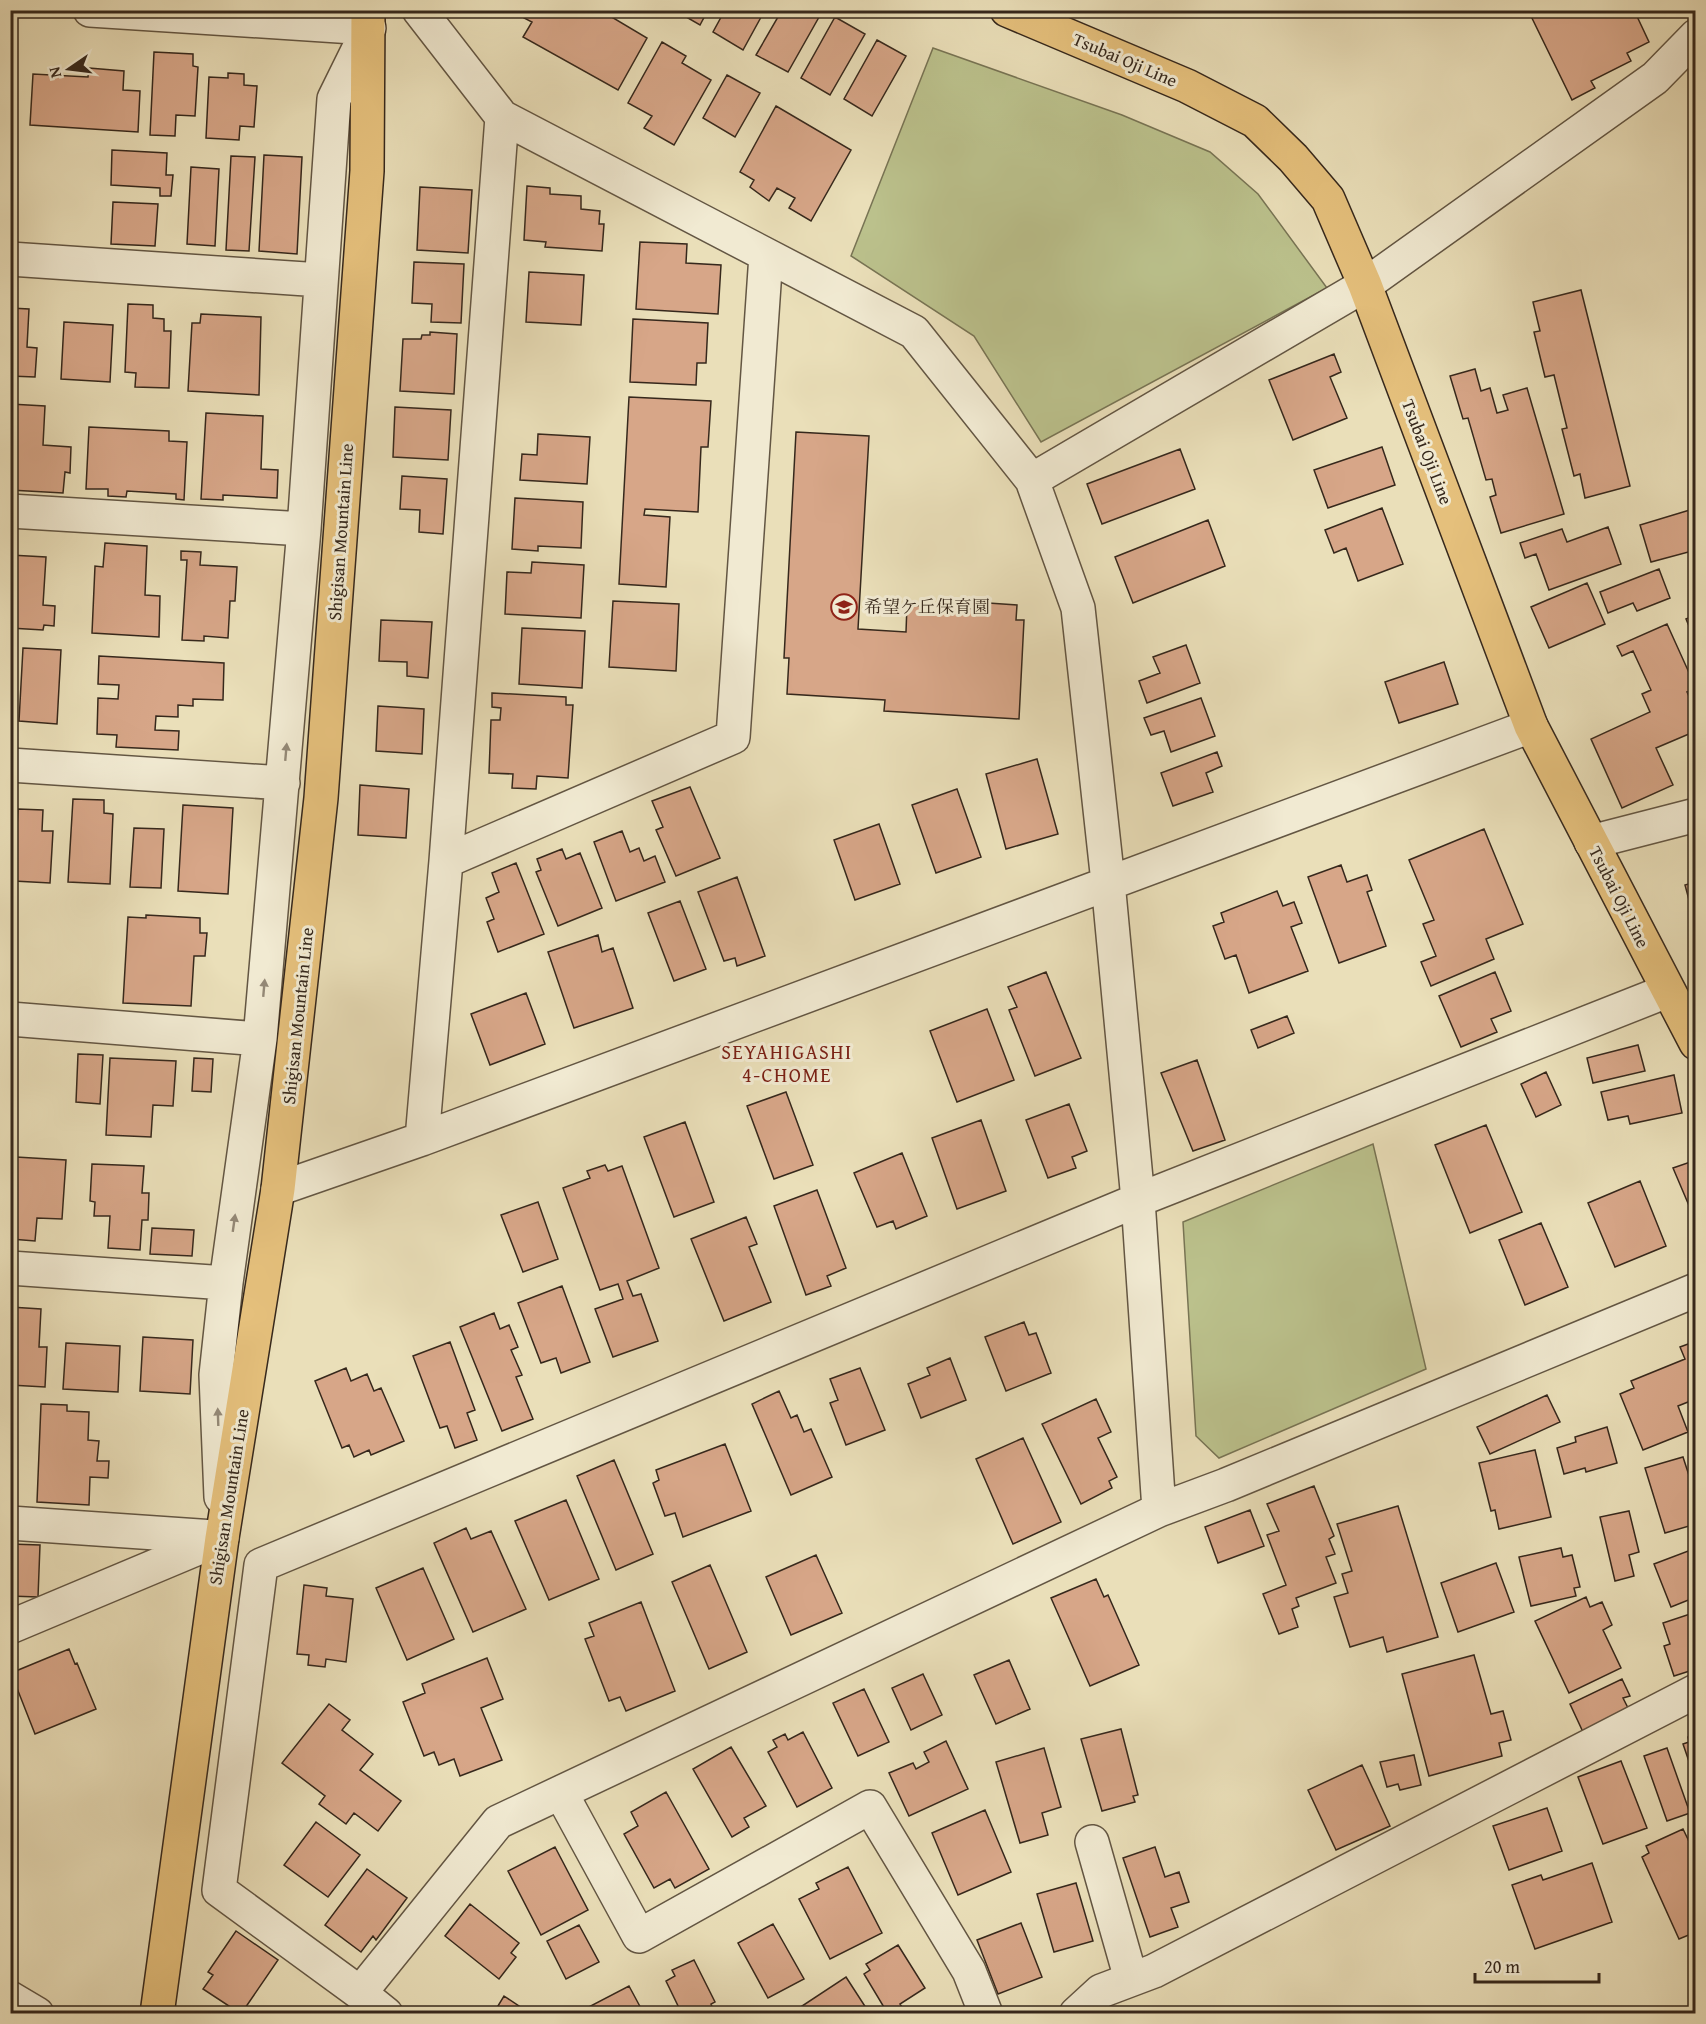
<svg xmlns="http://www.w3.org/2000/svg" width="1706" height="2024" font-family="'Gentium Book Plus','Noto Serif JP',serif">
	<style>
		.green { fill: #bbc18c; stroke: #787454; stroke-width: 1.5 }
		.building { fill: #d7a688; stroke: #36281c; stroke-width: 1.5 }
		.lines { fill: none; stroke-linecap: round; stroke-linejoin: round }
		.minor-casing { stroke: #635643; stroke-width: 36 }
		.major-casing { stroke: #36281c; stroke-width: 36 }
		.minor { stroke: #f1ead2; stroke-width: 33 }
		.major { stroke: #e5c07c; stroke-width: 33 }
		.oneway { fill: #948977 }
		.labels { text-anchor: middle; stroke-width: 6; stroke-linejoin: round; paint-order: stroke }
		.street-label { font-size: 18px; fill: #36281c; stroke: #f1ead2 }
		.poi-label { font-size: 18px; fill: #36281c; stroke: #f1ead2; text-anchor: start }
		.neighbourhood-label { font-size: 20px; letter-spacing: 1.5px; fill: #7a1f14; stroke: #f1ead2 }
	</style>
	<rect width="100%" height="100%" fill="#eadfb9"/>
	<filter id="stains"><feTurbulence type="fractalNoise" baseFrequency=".00333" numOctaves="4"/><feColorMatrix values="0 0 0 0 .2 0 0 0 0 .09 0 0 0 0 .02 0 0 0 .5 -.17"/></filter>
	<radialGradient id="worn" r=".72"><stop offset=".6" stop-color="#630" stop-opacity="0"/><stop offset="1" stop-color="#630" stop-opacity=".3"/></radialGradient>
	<path class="green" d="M933,48L1122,115L1210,152L1258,194L1327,288L1041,442L974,336L851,256Z
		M1373,1144L1426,1369L1219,1458L1196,1436L1183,1222Z"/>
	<path class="building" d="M528,10H600L647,38L618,90L523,37L532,22L524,18Z
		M674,10H708L700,25Z
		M725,10H765L743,50L713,32Z
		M782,10H823L788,72L756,55Z
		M1528,10H1634L1649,42L1627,53L1631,61L1591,81L1595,88L1572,100Z
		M835,17L865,34L830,95L801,78Z
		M877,40L906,56L872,116L844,99Z
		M662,42L686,56L682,63L711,80L674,145L644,128L652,116L628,103Z
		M154,52L193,54V66L198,67L195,116L176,115L175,136L150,135Z
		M89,68L124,71L123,90L140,91L138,132L30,125L33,74L88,77Z
		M228,73L244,74V85L257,86L254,127L240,126L239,140L206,138L209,77L228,78Z
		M727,75L760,93L735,137L703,118Z
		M776,106L851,150L811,221L789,208L795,198L777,188L769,201L750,187L754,180L740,172Z
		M112,150L167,153L166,175H173L171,196H160V188L111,185Z
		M264,155L302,157L297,254L259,251Z
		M231,156L255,157L249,251L226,250Z
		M191,167L219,169L215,246L187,244Z
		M527,186L550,188V194L581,196V209L600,211L599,224H604L602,251L545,247L546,242L524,240Z
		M420,187L472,190L468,253L417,250Z
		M113,202L158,204L155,246L111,244Z
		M640,242L687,244L686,263L721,265L718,314L636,309Z
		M414,262L464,264L461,323L431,322L432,304L412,303Z
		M529,272L584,275L581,325L526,322Z
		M1581,290L1630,486L1585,498L1580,474L1574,476L1562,429L1567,428L1554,375L1545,377L1534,332L1540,331L1533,302Z
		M128,304L153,305V318L164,319V331H171L169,388L135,387L136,373L125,372Z
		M10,308L29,309L27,347L37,348L35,377L10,376Z
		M201,314L261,317L259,395L188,391L192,323H200Z
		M633,319L708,323L706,363H697L696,385L630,382Z
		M64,322L113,325L110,382L61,379Z
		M430,332L457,334L454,394L400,391L403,339H421L422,335H430Z
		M1334,354L1341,372L1330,377L1347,418L1293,440L1269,380Z
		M1475,369L1481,391L1490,388L1497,413L1508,410L1503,395L1527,388L1564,514L1501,533L1490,497L1496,495L1492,479L1486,480L1468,418L1463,419L1450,376Z
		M629,397L711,401L708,447H701L698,512L645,509L644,515L670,517L666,587L619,584Z
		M10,404L45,406L43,445L71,447L70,473L65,472L63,493L10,490Z
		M395,407L451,410L448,460L393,457Z
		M206,413L263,416L261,469L278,470L277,498L223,495V500L201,499Z
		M89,427L169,431V441L187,442L184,500L176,499V494L127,491L126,497L108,496V489H86Z
		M796,432L869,436L858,629L906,632L907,605L973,609L974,602L1017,605L1016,620H1024L1019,719L884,711L885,700L787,694L789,658H784Z
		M538,434L590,437L587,484L520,480L522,454L537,455Z
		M1382,447L1395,485L1328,508L1314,470Z
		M1180,449L1195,489L1102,524L1087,484Z
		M402,476L447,479L443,534L419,532L420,510L400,509Z
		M515,498L583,502L581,548L538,546V551L512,549Z
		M1382,508L1403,564L1358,581L1346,548L1334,553L1325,530Z
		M1693,509L1696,550L1651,562L1640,525Z
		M1208,520L1225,566L1133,603L1115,557Z
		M1608,527L1621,564L1549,590L1536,554L1525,558L1520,543L1562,529L1567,542Z
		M105,543L147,546L145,595L160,596L159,637L92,633L95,566L103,567Z
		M181,551L201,552L200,565L237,567L235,601H230L228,638L204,636V641L182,640L187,560H181Z
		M10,555L46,557L43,605L55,606L54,626L44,625L43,630L10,628Z
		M532,562L584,565L581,618L505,614L507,572L531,573Z
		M1659,569L1670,598L1637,611L1633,603L1608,613L1600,592Z
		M1587,583L1605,624L1549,648L1531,607Z
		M613,601L679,604L676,671L609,667Z
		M1696,615V637L1694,638L1686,619Z
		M381,620L432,622L428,678L407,676V662L379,661Z
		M1667,624L1696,688L1687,692L1696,712V731L1656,748L1673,785L1622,808L1591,739L1650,712L1642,694L1651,690L1633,651L1622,656L1617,646Z
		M522,628L585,631L582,688L519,684Z
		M1186,645L1200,683L1147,703L1139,681L1160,673L1153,657Z
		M23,648L61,650L57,724L19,721Z
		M99,656L224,663L223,700L193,699V706L178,705V717L156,716L155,730L179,731L178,750L116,747L117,735L97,734L98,698L118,699L119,685L98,684Z
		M1444,662L1458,704L1399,723L1385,682Z
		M492,693L566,697V705H573L568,778L537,776L536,789L512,788L513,774L489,773L491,720H500L501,708L492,707Z
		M1201,698L1215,736L1171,752L1164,731L1151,735L1144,718Z
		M378,706L424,709L422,754L376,751Z
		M1217,752L1222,766L1206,773L1213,792L1173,806L1161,773Z
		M1037,759L1058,834L1006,849L986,774Z
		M360,785L409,789L406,838L358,835Z
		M690,787L720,858L676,876L656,830L663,827L652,801Z
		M957,789L981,857L936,873L912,805Z
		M73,799L104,800V813L113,814L110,884L68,882Z
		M183,805L233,808L228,894L178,891Z
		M18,809L43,810L42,831H53L50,883L14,881Z
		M879,824L900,884L855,900L834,840Z
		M134,828L164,829L161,888L130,887Z
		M1484,829L1523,924L1486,939L1494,959L1431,986L1421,962L1436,956L1423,924L1434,920L1409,860Z
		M622,831L630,852L639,848L644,861L655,856L665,882L616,901L594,842Z
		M562,849L566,859L580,853L602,908L558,926L536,872L541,870L537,859Z
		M516,863L544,934L498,952L487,922L494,919L486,898L499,892L492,873Z
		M1341,865L1347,882L1367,875L1372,890L1367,892L1386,946L1339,963L1308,877Z
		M737,877L765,956L737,966L735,958L724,961L698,892Z
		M1696,882V926L1685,885Z
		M1277,891L1283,906L1294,902L1302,923L1291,927L1308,971L1249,993L1236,955L1225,959L1213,926L1224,922L1221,913Z
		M680,901L706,969L674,981L648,913Z
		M146,915L200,918V933H207L205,956H194L191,1006L123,1003L128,917L146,918Z
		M598,935L602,952L613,948L633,1008L574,1028L548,952Z
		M1046,972L1081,1058L1035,1076L1009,1010L1017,1007L1008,987Z
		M1495,972L1511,1011L1491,1019L1497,1032L1461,1047L1439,996Z
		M526,993L545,1044L490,1065L471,1014Z
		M987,1009L1014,1080L957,1102L930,1031Z
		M1287,1016L1294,1033L1258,1048L1251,1030Z
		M1638,1045L1645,1071L1593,1083L1587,1058Z
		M78,1054L103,1055L100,1104L76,1102Z
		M110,1058L176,1061L173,1106L153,1105L151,1137L106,1135Z
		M194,1058L213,1059L211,1092L192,1091Z
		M1197,1060L1225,1140L1193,1151L1161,1073Z
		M1546,1072L1561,1105L1536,1117L1521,1084Z
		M1674,1075L1682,1113L1630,1124L1628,1116L1608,1120L1601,1092Z
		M786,1092L813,1165L774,1179L747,1106Z
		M1069,1104L1087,1151L1072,1157L1076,1168L1048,1178L1026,1120Z
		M981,1120L1006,1191L957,1209L932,1138Z
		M685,1122L714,1202L674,1217L644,1137Z
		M1486,1125L1522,1212L1470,1233L1435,1145Z
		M902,1153L927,1216L896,1229L893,1221L877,1227L854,1173Z
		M16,1157L66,1160L62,1219L37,1218L35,1241L11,1239Z
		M1696,1160V1222L1673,1168Z
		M92,1164L144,1166L142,1193H149L148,1220H142L140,1250L108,1248L110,1216H94L95,1202L90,1201Z
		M605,1165L608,1171L622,1166L659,1268L627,1281L633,1296L641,1294L658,1341L613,1357L595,1309L623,1299L618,1284L600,1290L563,1188L590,1178L587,1171Z
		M1640,1181L1666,1246L1615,1267L1588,1203Z
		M817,1190L846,1268L827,1276L831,1286L806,1295L774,1206Z
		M538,1202L558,1259L523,1272L501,1215Z
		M746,1217L757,1244L749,1247L771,1302L724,1321L691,1239Z
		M1541,1223L1568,1287L1525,1305L1499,1240Z
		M152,1228L194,1230L192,1256L150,1254Z
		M562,1286L590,1362L561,1373L556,1358L541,1363L518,1303Z
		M10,1307L41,1309L39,1347H47L45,1387L10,1385Z
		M494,1313L500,1329L509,1325L518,1347L511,1350L522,1375L516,1377L533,1419L502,1431L460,1327Z
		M1024,1322L1029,1335L1036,1333L1051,1373L1006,1391L985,1337Z
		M143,1337L193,1340L190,1394L140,1391Z
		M1696,1341V1416L1688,1402L1678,1406L1688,1432L1643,1450L1620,1394L1634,1388L1631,1381L1685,1359L1680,1347Z
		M450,1342L475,1410L467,1413L477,1440L455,1448L447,1426L440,1428L413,1356Z
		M66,1343L120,1346L118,1392L63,1389Z
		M950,1358L966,1400L921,1418L908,1384L930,1375L927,1368Z
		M346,1368L351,1381L367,1374L374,1391L381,1388L404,1441L371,1455L369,1450L354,1457L349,1445L342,1448L315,1381Z
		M860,1368L885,1430L846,1445L830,1403L838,1400L830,1379Z
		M779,1391L791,1418L797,1415L804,1432L811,1429L832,1477L791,1495L752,1404Z
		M1547,1395L1560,1422L1490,1454L1477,1427Z
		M1096,1399L1111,1432L1098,1438L1117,1477L1109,1481L1112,1488L1081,1504L1042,1424Z
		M41,1404L67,1405V1411L89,1412L88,1440L99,1441L97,1461H109L108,1478L90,1477L89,1505L37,1502Z
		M1607,1427L1617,1463L1586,1472L1585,1468L1564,1474L1557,1448L1576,1442L1575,1437Z
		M1023,1438L1061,1522L1013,1544L976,1459Z
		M725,1444L751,1511L683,1537L675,1513L665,1516L653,1483L659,1480L656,1470Z
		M1535,1450L1551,1517L1499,1529L1495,1510L1491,1511L1479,1463Z
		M1683,1457L1696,1497V1524L1665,1533L1645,1468Z
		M614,1460L653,1554L616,1570L577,1476Z
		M1314,1486L1334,1536L1329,1539L1335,1554L1326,1557L1336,1583L1296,1598L1299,1606L1292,1609L1298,1627L1279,1634L1263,1594L1286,1585L1267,1535L1279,1531L1267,1504Z
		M566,1500L599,1579L549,1600L515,1521Z
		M1398,1506L1438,1637L1387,1652L1383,1637L1350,1647L1334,1597L1348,1593L1342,1574L1352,1571L1337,1524Z
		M1250,1510L1264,1546L1218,1563L1205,1527Z
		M1629,1511L1639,1552L1629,1555L1634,1576L1615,1581L1600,1517Z
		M466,1528L471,1539L491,1531L526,1609L473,1632L434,1543Z
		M10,1544L40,1545L38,1597L10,1596Z
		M1561,1548L1563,1557L1572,1555L1580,1587L1574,1588L1576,1596L1531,1606L1519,1557Z
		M1696,1548V1597L1671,1607L1654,1564Z
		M816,1555L842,1613L791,1635L766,1577Z
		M1496,1563L1514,1612L1458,1632L1441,1583Z
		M710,1565L747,1652L709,1669L672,1582Z
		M423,1568L454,1639L407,1660L376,1588Z
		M1096,1579L1104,1597L1108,1595L1139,1665L1090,1686L1051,1598Z
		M304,1585L327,1588L326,1596L353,1599L346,1662L326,1659L325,1667L308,1665L309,1655L297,1654Z
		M1586,1597L1590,1607L1602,1602L1612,1625L1603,1630L1621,1668L1569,1693L1535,1621Z
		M641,1602L675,1691L626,1711L620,1697L609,1701L585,1639L594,1636L589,1623Z
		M1696,1612V1669L1674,1676L1664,1646L1670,1644L1663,1623Z
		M69,1649L75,1664L77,1663L96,1709L35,1734L11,1673Z
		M1474,1655L1491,1714L1503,1711L1511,1740L1499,1743L1502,1756L1429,1776L1402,1674Z
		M487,1658L503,1699L481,1708L502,1760L460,1776L454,1759L439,1765L434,1752L424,1756L403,1702L425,1693L422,1684Z
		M1009,1660L1030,1709L996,1724L974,1675Z
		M923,1674L942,1715L911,1730L892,1688Z
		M1622,1679L1630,1696L1623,1698L1629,1710L1583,1732L1570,1704Z
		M864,1689L889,1742L858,1756L833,1703Z
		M329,1704L350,1720L342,1730L373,1754L360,1770L401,1801L378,1831L354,1813L346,1824L319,1804L325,1796L282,1763Z
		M1121,1729L1138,1795L1133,1796L1135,1802L1102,1811L1081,1739Z
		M803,1732L832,1788L797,1807L768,1752L777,1747L773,1740L785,1734L788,1740Z
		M1696,1735V1782L1683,1744L1689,1742L1688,1737Z
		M946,1741L968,1789L909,1816L889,1773L913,1763L916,1769L929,1762L924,1752Z
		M731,1747L766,1806L744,1818L749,1827L732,1837L693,1769Z
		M1044,1748L1061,1807L1042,1813L1048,1835L1020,1843L996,1762Z
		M1667,1748L1690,1813L1667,1821L1644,1756Z
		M1414,1755L1421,1785L1400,1790L1398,1784L1387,1787L1380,1762Z
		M1621,1761L1647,1828L1603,1844L1578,1777Z
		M1362,1765L1390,1826L1336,1850L1308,1790Z
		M666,1792L709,1869L675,1888L670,1879L654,1888L624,1834L638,1826L631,1812Z
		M1547,1808L1562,1851L1509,1870L1493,1826Z
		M985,1810L1011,1872L958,1895L932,1833Z
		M316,1822L360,1855L328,1897L284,1865Z
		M1683,1829L1696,1856V1932L1679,1939L1642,1857L1649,1853L1646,1846Z
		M555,1847L588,1910L541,1935L508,1871Z
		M1155,1847L1165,1877L1179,1872L1189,1902L1171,1908L1178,1927L1150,1937L1123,1858Z
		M1592,1863L1612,1922L1535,1949L1512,1885L1541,1875L1543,1880Z
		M848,1867L882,1933L830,1959L799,1899L819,1889L816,1883Z
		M367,1869L407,1898L376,1940L373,1936L361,1952L325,1925Z
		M1076,1883L1093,1941L1054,1952L1037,1894Z
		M470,1904L519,1943L511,1953L516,1957L499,1979L445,1936Z
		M1021,1923L1042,1977L998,1994L977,1940Z
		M773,1924L804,1979L768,1998L738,1943Z
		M579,1925L599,1962L566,1979L547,1941Z
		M236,1931L278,1960L241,2014L203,1989L213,1975L208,1972Z
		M898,1945L925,1988L900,2004L906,2014H888L864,1974L870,1970L866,1964Z
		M694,1960L715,2002L711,2004L715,2014H682L666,1981L675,1976L672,1970Z
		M846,1977L870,2014H803L799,2008Z
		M629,1986L644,2014H580L579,2012Z
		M504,1996L531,2014H493Z"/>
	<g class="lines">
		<g class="minor-casing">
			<path id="minor" d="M90,10L369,28L334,99L304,529L260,1039L226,1283L216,1375L221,1497
				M419,10L502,117L914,332L1032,480L1078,608L1108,882L1138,1200L1159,1510
				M10,259L321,280
				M1032,480L1365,285L1655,78L1696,36
				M10,511L304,529
				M10,765L283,783
				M1591,842L1696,815
				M446,861L733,737L766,255
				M1667,991L1138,1200L261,1565L219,1890L360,1993L498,1822L1159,1510L1226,1485L1696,1290
				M10,1019L260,1039
				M422,1139L446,861L502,117
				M278,1189L422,1139L1531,726
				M10,1268L226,1283
				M10,1523L214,1537
				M10,1627L222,1538
				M561,1793L639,1936L870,1807L969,1971L986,2014
				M1092,1842L1131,1979
				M360,1993L386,2014
				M10,1998L37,2014
				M1076,2014L1101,1991L1154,1971L1696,1691"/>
		</g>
		<g class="major-casing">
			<path id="major" d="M1007,10L1187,86L1255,121L1293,158L1328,199L1365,285L1531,726L1696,1043
				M157,2014L222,1538L278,1189L321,798L367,171L368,10"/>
		</g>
		<use href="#minor" class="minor"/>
		<use href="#major" class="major"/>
	</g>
	<defs><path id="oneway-solid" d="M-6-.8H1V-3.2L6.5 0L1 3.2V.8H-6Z" transform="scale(1.5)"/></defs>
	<g class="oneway">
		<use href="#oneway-solid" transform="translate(286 752) rotate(-85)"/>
		<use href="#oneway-solid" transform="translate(264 988) rotate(-85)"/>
		<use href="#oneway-solid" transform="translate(234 1223) rotate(-82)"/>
		<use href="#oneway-solid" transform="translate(218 1417) rotate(-92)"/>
	</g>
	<defs>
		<g id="school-ring" transform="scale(1.35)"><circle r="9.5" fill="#f1ead2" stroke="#8f2418" stroke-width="1.5"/><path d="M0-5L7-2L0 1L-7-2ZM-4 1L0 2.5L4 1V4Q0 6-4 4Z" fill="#8f2418"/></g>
	</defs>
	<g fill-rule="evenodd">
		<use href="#school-ring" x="844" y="607"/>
	</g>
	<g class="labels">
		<g class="street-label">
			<text transform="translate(1125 60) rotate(23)" y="6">Tsubai Oji Line</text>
			<text transform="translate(1427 452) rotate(69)" y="6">Tsubai Oji Line</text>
			<text transform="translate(341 532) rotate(-86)" y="6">Shigisan Mountain Line</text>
			<text transform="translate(1619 897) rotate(63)" y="6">Tsubai Oji Line</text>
			<text transform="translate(298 1016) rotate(-84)" y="6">Shigisan Mountain Line</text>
			<text transform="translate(229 1497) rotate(-81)" y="6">Shigisan Mountain Line</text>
		</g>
		<g class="poi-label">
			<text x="864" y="613">希望ケ丘保育園</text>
		</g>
		<g class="neighbourhood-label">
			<text x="787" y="1059">SEYAHIGASHI<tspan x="787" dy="23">4-CHOME</tspan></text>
		</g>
	</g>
	<rect width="1706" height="2024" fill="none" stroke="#eadfb9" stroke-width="36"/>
	<rect x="12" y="12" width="1682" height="2000" fill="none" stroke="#36281c" stroke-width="3"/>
	<rect x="18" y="18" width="1670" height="1988" fill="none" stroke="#36281c" stroke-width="1.5"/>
	<g transform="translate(69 69) rotate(256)" stroke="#f1ead2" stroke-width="4.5" paint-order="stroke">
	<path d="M0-4.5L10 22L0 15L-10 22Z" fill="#36281c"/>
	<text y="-9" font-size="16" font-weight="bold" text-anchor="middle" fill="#36281c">N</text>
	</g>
	<path d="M1475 1973v9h124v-9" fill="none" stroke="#36281c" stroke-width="3"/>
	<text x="1484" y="1973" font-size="18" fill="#36281c" stroke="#f1ead2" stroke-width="4.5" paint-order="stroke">20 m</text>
	<rect width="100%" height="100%" filter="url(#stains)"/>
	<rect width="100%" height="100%" fill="url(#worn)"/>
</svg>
